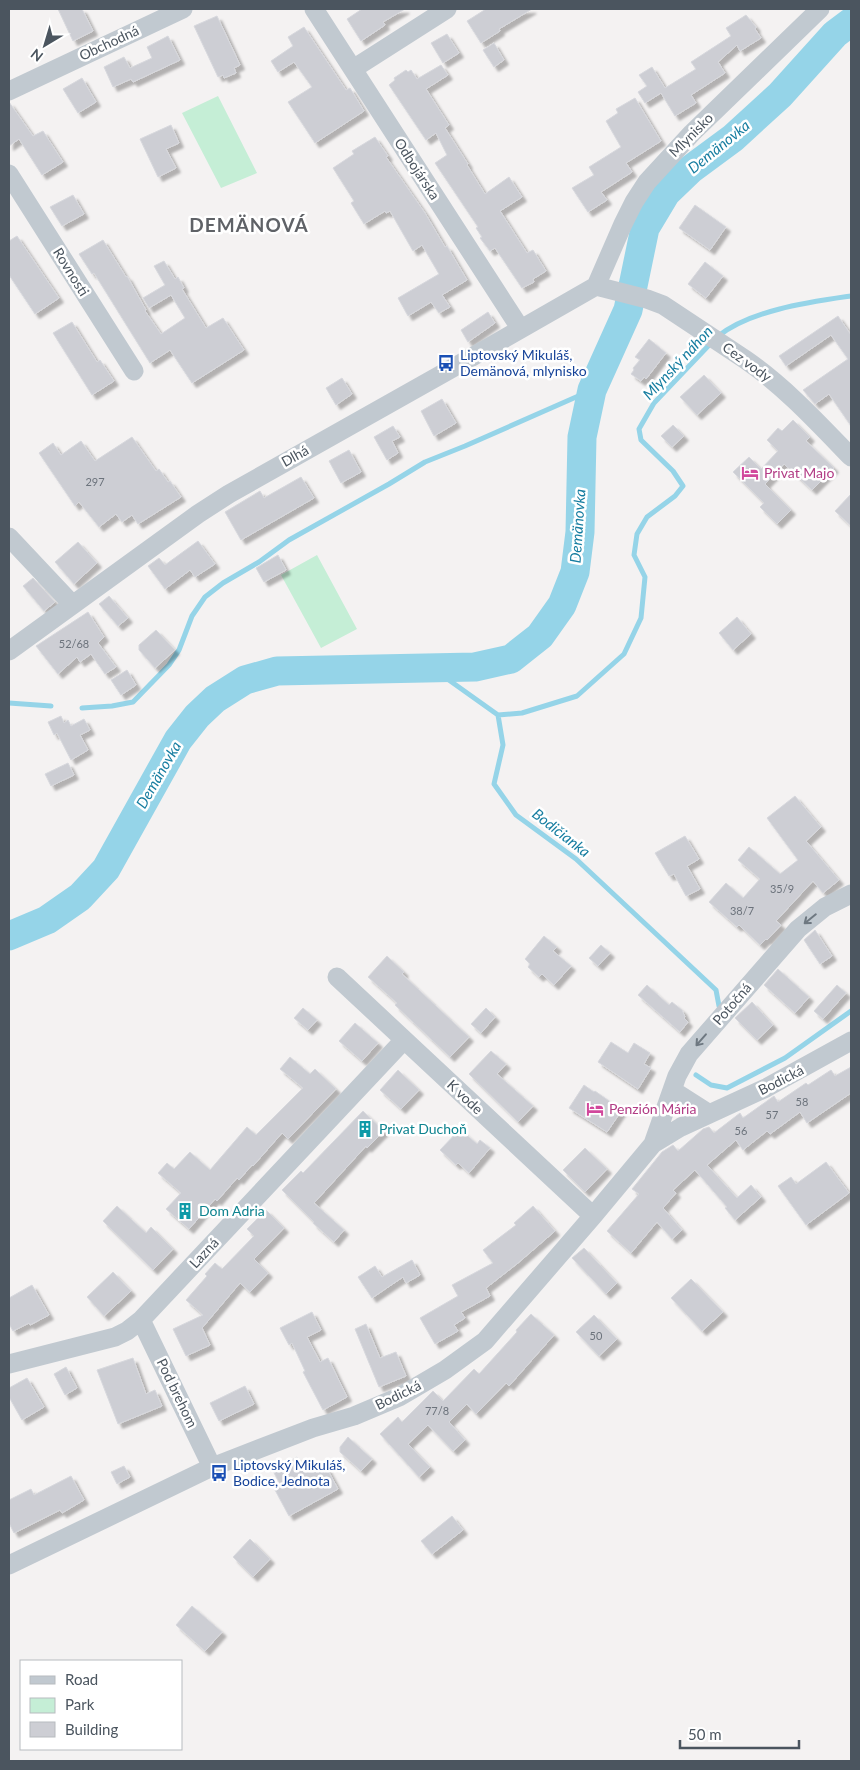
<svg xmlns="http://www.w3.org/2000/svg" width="860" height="1770" font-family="Lato,sans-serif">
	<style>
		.green { fill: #c5eed6 }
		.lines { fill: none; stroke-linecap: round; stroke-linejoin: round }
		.stream { stroke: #95d4e8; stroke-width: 5 }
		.river { stroke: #95d4e8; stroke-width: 29 }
		.building { fill: #cdced4; stroke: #d7d8dd; filter: url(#shadow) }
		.street { stroke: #c1c9d0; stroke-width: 19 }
		.oneway { stroke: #6e7881 }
		.labels { text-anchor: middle; stroke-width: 5; stroke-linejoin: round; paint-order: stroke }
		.number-label { font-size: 11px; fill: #6c737c }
		.street-label { font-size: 14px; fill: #4b555f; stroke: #fff }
		.transit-label { font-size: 14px; fill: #164399; stroke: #fff; text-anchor: start }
		.hotel-label { font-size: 14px; fill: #b23c85; stroke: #fff; text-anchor: start }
		.culture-label { font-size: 14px; fill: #0d838f; stroke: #fff; text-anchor: start }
		.water-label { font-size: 15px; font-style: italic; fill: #167da0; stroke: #fff }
		.district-label { font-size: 19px; font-weight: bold; letter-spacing: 1px; fill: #5f6267; stroke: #fff }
	</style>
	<defs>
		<filter id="shadow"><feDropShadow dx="4.5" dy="4.5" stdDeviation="1" flood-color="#0004"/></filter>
	</defs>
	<rect width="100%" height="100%" fill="#f4f2f2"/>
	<path class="green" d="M218,96L257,173L221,188L182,113Z
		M317,555L357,629L321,648L281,575Z"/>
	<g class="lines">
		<path class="stream" d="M717,337C750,310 810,302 851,296
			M432,668L498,715L503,745L494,784L516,815L576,859L716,990L719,1006
			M9,703L51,706
			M82,708L112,706L133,702L169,665L179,650L192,616L205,597L223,583L259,562L289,540L389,484L425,462L465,446L592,390
			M498,715L522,713L577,696L624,654L641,618L645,577L634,555L637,534L647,517L675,496L683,486L673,471L641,440L639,429L654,403L711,343
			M696,1075L711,1085L727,1088L785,1058L851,1011"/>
		<path class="river" d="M9,936L47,920L80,897L106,869L178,740L197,716L215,699L245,680L277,671L475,667L511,659L540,636L562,605L575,572L580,532L582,437L592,390L628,310L645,228L666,193L691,169L733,138L780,95L835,34L851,22"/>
	</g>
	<path class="building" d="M58,9H82L93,31L73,41Z
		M362,9H405L383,22L385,25L361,41L347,19Z
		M486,9H532L499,29L500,31L481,43L467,21Z
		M746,15L756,27L755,29L761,38L740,51L737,45L718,62L725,73L691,95L696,103L675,116L661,93L645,103L638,92L647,86L639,75L652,67L665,88L696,69L691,62L731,36L726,28Z
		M217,16L240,65L234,68L236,73L224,78L223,75L218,77L194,26Z
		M304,27L346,90L350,88L364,111L315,143L288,102L312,87L294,62L278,72L271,61L293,46L288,37Z
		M447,34L459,53L443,63L431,43Z
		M168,36L180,60L133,82L131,79L113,87L104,67L124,57L130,68L152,58L147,47Z
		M494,43L504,60L494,67L483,50Z
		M441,65L448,75L426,89L449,125L445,128L468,164L467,165L485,194L509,177L522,197L500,211L527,253L533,250L546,271L533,279L534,282L522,288L495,248L490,251L480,238L482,237L476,228L478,227L435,163L447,155L436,133L426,140L389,85L395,80L394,78L406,70L408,72L411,70L417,79Z
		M82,78L96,102L78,113L63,89Z
		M635,98L661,141L626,163L632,172L601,192L607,200L588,212L572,188L594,175L589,167L621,147L606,121L618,113L616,109Z
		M9,102L33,136L43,131L63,162L42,175L19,139L9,146Z
		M171,125L179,143L166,149L176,168L158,177L140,139Z
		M375,137L388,156L386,157L425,213L445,247L447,246L467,280L442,295L450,307L439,313L431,302L408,316L398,298L439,274L422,245L413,251L390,211L386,213L385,211L364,224L351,203L354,201L333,168L354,154L352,151Z
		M73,195L84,214L62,226L50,207Z
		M695,205L726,227L710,250L679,228Z
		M17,236L59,298L35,314L9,275V241Z
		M103,240L126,277L127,276L146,310L145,311L161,334L185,318L171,295L149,308L143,298L165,285L154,266L164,261L175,279L178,277L184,288L182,289L206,328L223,318L244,350L192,383L170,350L150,363L94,273L92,274L79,254Z
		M705,262L723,276L706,298L688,284Z
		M488,312L495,323L468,342L461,330Z
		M838,316L851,335V426L829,394L815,404L803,390L848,359L831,335L786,366L779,356Z
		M72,322L97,362L100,360L114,381L92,395L53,333Z
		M649,339L666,353L646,379L644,377L641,381L631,374L634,370L633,368L640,360L635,357Z
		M704,375L721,393L697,415L680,397Z
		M342,378L352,394L336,405L326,388Z
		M442,399L456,423L434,436L421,411Z
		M793,420L810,437L806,441L834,468L812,490L784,464L765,484L791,510L777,524L760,507L764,503L733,472L749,457L761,469L778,451L767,440L778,428L782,431Z
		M673,425L684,436L672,447L661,436Z
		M393,426L400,437L392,441L398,453L387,460L374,437Z
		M132,437L156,471L159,469L168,482L170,481L181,497L138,524L132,515L122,522L116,514L99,527L79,502L75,506L39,453L53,443L61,455L81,441L95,461Z
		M349,450L361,472L341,483L329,461Z
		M301,477L314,498L241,540L225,512L260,491L264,498Z
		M851,494V526L835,511Z
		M198,541L215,564L195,577L190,570L165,589L148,566L159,558L165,565Z
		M78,542L97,563L74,584L55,562Z
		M278,555L286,570L264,582L256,568Z
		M33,578L55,602L44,611L23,586Z
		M109,596L128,618L118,626L99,604Z
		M88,612L104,637L98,643L116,667L105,674L91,654L80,662L77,657L58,674L36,646Z
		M737,617L751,634L733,650L719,633Z
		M156,630L175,650L155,668L139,650V645Z
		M127,670L136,685L121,695L111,680Z
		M61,716L64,723L68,720L71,726L84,719L90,730L80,735L88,750L71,760L57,733L54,735L48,722Z
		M68,763L74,775L51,786L45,774Z
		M795,796L821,827L806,841L839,880L823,893L813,881L776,921L781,925L767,940L766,939L760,945L739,925L737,927L709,902L726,883L743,898L760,879L738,860L749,847L780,874L798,860L767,818Z
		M685,836L699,859L687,866L700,889L686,896L674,874L669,876L655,853Z
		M815,930L832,956L820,964L804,940Z
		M544,936L557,947L553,951L571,966L554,985L542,974L539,977L528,967L530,964L525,959Z
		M601,945L610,953L598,966L589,958Z
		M387,956L404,972L402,974L469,1037L450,1057L395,1005L397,1003L368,977Z
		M778,969L809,997L795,1013L764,985Z
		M647,985L669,1005L672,1002L682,1010L685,1017L684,1018L688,1022L680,1032L638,995Z
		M837,985L846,993L823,1019L814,1011Z
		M752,1002L773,1025L757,1040L735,1018Z
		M303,1008L317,1020L308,1030L294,1018Z
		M486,1008L495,1017L481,1033L471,1024Z
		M355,1023L378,1043L362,1061L339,1041Z
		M611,1042L628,1053L634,1043L650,1053L644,1064L651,1068L638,1089L598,1062Z
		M491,1051L506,1064L497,1074L533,1106L518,1122L469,1074Z
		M290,1057L310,1074L315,1069L336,1089L288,1139L282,1133L253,1166L252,1165L239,1180L237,1178L217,1201L215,1199L189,1229L166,1209L181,1193L158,1173L167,1163L174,1169L190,1152L210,1170L247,1127L256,1135L303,1088L280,1069Z
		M851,1067V1093L807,1123L800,1112L770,1134L767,1131L743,1150L736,1140L707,1165L737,1198L751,1185L761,1197L735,1220L725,1208L727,1207L695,1170L673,1190L676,1193L663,1208L682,1230L672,1239L657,1222L631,1253L607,1231L639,1194L632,1189L662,1152L673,1145L678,1151L703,1129L709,1127L714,1133L740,1113L743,1118L774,1096L778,1102L806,1083L808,1085L831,1070L835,1076Z
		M398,1070L419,1090L401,1109L380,1090Z
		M584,1085L594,1092L595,1091L622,1110L607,1132L569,1108Z
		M363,1111L384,1131L367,1148L366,1146L314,1203L344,1230L334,1242L313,1223L314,1222L282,1190L301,1171L303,1173Z
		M460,1129L477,1144L480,1140L490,1148L469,1173L458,1163L456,1165L440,1150Z
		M585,1148L607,1169L585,1192L563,1170Z
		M826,1162L849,1193L806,1225L778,1186L791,1177L796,1184Z
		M117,1206L146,1233L151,1227L173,1249L153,1270L103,1221Z
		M533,1206L555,1231L518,1263L486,1288L490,1296L461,1312L465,1318L454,1325L458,1331L435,1344L420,1318L458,1296L452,1285L493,1263L483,1250L516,1225L514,1223Z
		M266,1210L284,1228L254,1259L268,1273L250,1292L240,1283L202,1328L210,1345L186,1356L173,1329L203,1315L186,1300L207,1276L205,1274L215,1263L222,1269L254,1236L247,1229Z
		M584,1248L617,1283L606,1294L572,1258Z
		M412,1260L420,1275L406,1283L403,1277L372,1298L358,1277L375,1266L382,1277Z
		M113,1272L131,1291L104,1316L87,1297Z
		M691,1279L723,1312L702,1331L671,1298Z
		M32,1285L49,1315L30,1325L29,1323L13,1331L9,1324V1298Z
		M312,1312L321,1330L307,1337L320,1362L328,1358L347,1397L323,1410L303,1372L305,1371L292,1343L289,1345L280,1328Z
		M531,1314L554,1335L509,1386L506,1383L476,1414L467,1404L449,1422L465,1440L453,1451L428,1425L408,1444L430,1467L419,1477L380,1434L398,1417L402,1422L433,1391L443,1401L474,1369L479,1374L517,1332L516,1330Z
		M594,1315L617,1339L599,1356L576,1332Z
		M366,1324L380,1358L396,1352L406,1376L379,1387L355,1329Z
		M133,1358L146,1394L155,1390L162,1406L118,1424L97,1370Z
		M66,1367L77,1388L65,1395L54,1374Z
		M27,1378L44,1407L22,1420L9,1397V1388Z
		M245,1386L254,1404L219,1421L210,1403Z
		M348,1437L372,1459L361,1471L340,1452V1447Z
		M297,1457L305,1473L324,1463L338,1489L289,1516L275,1490L281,1486L273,1471Z
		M124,1466L130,1477L117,1484L111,1472Z
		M71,1476L84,1500L62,1513L60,1510L14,1533L9,1523V1500L31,1489L34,1495Z
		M452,1516L463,1530L432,1554L421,1541Z
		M250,1539L270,1559L253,1577L233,1557Z
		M192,1606L222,1632L205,1651L176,1625Z"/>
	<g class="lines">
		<path class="street" d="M314,9L520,328
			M353,69L447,9
			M9,91L183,9
			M9,174L134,371
			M596,286L623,224L634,202L647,182L692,133L820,9
			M596,286L647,299L663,305L746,360C785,387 818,423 851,457
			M9,537L72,604
			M9,651L198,514L229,494L458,365L596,286
			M337,977L593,1216
			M672,1090L708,1113
			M653,1144L677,1076L689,1054L798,929L825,907L851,894
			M141,1320L212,1467
			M9,1364L115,1337L127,1331L141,1320L404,1040
			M9,1565L212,1467L313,1428L354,1416L399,1397L445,1370L485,1341L593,1216L653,1144L681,1127L766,1088L851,1041"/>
	</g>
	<defs><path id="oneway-shaft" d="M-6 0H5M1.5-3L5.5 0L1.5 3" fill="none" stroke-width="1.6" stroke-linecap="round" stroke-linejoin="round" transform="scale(1.25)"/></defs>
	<g class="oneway">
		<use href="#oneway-shaft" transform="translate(810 919) rotate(141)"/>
		<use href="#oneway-shaft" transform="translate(701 1040) rotate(131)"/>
	</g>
	<defs>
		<g id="bus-bare" transform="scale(1.35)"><path d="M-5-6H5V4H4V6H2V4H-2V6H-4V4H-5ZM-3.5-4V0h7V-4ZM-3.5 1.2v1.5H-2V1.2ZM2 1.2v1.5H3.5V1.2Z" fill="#1a4fb4" stroke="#fff" stroke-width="2.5" paint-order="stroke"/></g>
		<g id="hotel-bare" transform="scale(1.35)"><path d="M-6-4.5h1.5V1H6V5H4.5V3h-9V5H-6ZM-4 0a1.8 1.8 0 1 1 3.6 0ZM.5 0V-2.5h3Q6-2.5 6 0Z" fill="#d1479c" stroke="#fff" stroke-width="2.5" paint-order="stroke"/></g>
		<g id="building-bare" transform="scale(1.35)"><path d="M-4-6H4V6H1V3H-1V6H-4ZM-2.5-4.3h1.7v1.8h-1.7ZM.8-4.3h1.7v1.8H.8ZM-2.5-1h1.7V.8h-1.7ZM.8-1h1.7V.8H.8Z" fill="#0f9aa8" stroke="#fff" stroke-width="2.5" paint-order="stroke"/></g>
	</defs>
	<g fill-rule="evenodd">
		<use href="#bus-bare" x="446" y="363"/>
		<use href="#hotel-bare" x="750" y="473"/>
		<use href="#hotel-bare" x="595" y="1109"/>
		<use href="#building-bare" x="365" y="1129"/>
		<use href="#building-bare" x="185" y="1211"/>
		<use href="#bus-bare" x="219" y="1473"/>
	</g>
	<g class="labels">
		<g class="number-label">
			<text x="95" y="486">297</text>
			<text x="74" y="648">52/68</text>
			<text x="782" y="893">35/9</text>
			<text x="742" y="915">38/7</text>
			<text x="802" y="1106">58</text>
			<text x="772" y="1119">57</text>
			<text x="741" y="1135">56</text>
			<text x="596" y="1340">50</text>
			<text x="437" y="1415">77/8</text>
		</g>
		<g class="street-label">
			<text transform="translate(109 43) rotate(-25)" y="5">Obchodná</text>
			<text transform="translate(691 135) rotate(-45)" y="5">Mlynisko</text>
			<text transform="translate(417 169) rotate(57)" y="5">Odbojárska</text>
			<text transform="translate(71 272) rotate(58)" y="5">Rovnosti</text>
			<text transform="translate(747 362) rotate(36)" y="5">Cez vody</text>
			<text transform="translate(295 456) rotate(-29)" y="5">Dlhá</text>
			<text transform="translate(732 1004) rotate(-49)" y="5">Potočná</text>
			<text transform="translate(781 1080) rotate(-27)" y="5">Bodická</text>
			<text transform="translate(465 1097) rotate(43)" y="5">K vode</text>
			<text transform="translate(204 1253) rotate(-47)" y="5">Lazná</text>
			<text transform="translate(177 1393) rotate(64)" y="5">Pod brehom</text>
			<text transform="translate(398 1395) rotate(-26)" y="5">Bodická</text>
		</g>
		<g class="transit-label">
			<text x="460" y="360">Liptovský Mikuláš,<tspan x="460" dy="16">Demänová, mlynisko</tspan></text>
			<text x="233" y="1470">Liptovský Mikuláš,<tspan x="233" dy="16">Bodice, Jednota</tspan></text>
		</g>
		<g class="hotel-label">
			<text x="764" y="478">Privat Majo</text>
			<text x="609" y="1114">Penzión Mária</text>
		</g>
		<g class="culture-label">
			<text x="379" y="1134">Privat Duchoň</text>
			<text x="199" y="1216">Dom Adria</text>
		</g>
		<g class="water-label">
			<text transform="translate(719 147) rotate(-39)" y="5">Demänovka</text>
			<text transform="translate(678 363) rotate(-47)" y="5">Mlynský náhon</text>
			<text transform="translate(578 526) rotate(-86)" y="5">Demänovka</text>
			<text transform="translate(159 775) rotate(-60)" y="5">Demänovka</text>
			<text transform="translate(561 833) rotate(38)" y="5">Bodičianka</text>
		</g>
		<g class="district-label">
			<text x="249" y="232">DEMÄNOVÁ</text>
		</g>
	</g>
	<rect width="860" height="1770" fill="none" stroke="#4b555f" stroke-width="20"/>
	<rect x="20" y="1660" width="162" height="90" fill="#ffffff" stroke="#b7bbbf"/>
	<rect x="30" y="1676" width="25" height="8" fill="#c1c9d0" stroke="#b7bbbf"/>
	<text x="65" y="1685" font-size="15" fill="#4b555f">Road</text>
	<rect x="30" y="1698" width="25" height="15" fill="#c5eed6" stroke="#b7bbbf"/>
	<text x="65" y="1710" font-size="15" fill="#4b555f">Park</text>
	<rect x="30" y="1722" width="25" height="15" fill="#cdced4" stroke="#b7bbbf"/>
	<text x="65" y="1735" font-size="15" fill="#4b555f">Building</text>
	<g transform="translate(45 45) rotate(218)" stroke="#ffffff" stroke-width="4" paint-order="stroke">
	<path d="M0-4L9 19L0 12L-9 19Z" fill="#4b555f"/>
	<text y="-8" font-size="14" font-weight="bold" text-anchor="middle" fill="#4b555f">N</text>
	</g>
	<path d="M680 1740v8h119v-8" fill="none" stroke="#4b555f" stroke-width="2.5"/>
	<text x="688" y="1740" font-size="15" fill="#4b555f" stroke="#ffffff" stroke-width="4" paint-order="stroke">50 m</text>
</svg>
